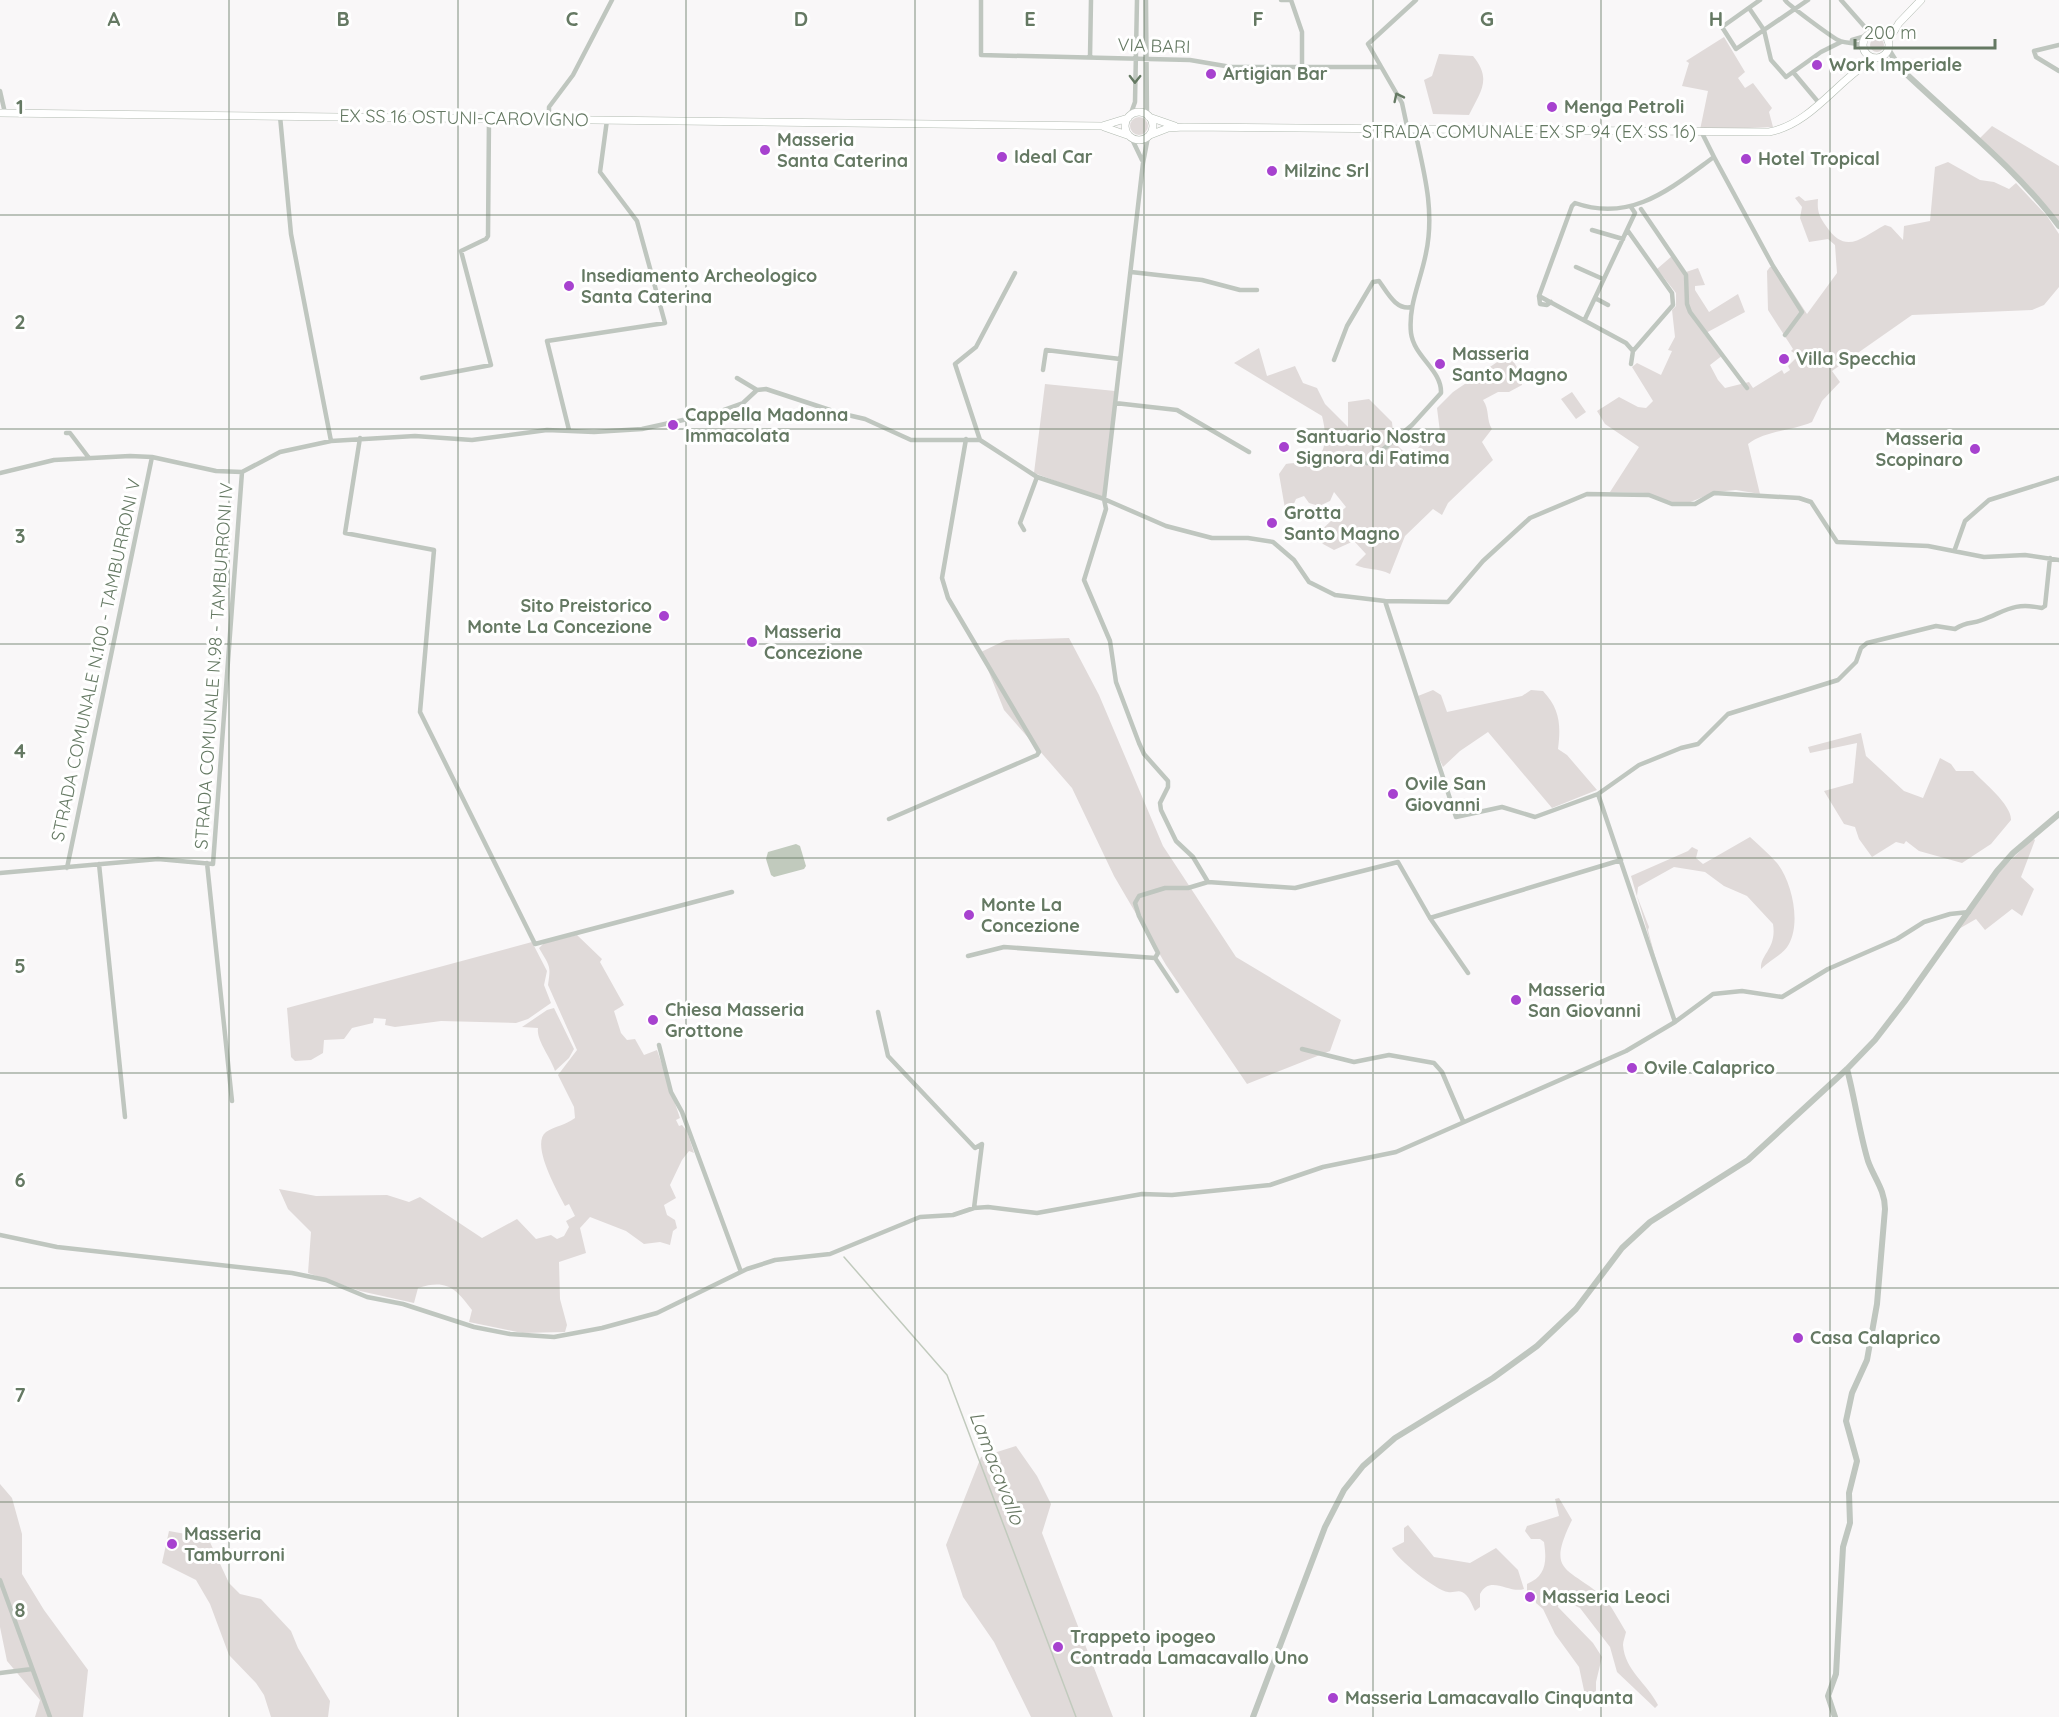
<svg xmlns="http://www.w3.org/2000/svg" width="2059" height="1717" font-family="Quicksand,sans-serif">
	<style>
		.green { fill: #e0dad9 }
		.water { fill: #c1cabd }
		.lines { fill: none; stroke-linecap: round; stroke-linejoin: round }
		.stream { stroke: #c1cabd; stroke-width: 1.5 }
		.secondary-casing { stroke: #b2bbb1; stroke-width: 8 }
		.minor { stroke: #bfc6bf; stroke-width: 4.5 }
		.tertiary { stroke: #bfc6bf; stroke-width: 6 }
		.secondary { stroke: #fff; stroke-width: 7 }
		.oneway { stroke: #657963 }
		.grid { fill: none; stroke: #657963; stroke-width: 1.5; stroke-opacity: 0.55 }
		.poi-dot { fill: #a742cf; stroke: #fff; stroke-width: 2 }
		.labels { text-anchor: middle; stroke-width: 6; stroke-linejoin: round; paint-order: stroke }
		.street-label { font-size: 18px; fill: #657963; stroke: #fff }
		.poi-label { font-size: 18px; font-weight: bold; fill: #657963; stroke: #fff; text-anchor: start }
		.water-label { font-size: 20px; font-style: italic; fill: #687863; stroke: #fff }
		.grid-label { font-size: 20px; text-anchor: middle; font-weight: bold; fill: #657963; stroke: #fff; stroke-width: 6; stroke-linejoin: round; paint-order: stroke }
	</style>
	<rect width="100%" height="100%" fill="#f9f7f8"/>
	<path class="green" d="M1724,37L1745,72L1738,78L1745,88L1753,83L1772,108L1769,112L1773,127L1700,130L1708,91L1682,86L1689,63L1686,61Z
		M1870 45a7 7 0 1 1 14 0a7 7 0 1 1-14 0Z
		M1439,54L1473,56C1492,79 1481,91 1469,115L1433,114L1424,80L1432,76Z
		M1130 126a9 9 0 1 1 18 0a9 9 0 1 1-18 0Z
		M1992,126L2059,166V224L2030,187L1978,140Z
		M1948,162L1980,180L1994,182L2009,189L2016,183L2047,216L2059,234V287L2044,305L2032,310L1912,315L1832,371L1840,382L1822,401L1812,422C1792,431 1766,430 1748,444L1760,494L1736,490L1715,492L1688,503L1672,502L1647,493L1610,492L1639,447L1605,424L1597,411L1619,397L1638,407L1646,408L1653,401L1632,367L1637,363L1661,375L1672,351L1668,350L1675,337L1672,310L1676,306V293L1657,269L1672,256L1683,273L1698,268L1705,285L1695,286V290L1709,312L1738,294L1745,312L1704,334L1723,355L1710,365L1718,380L1725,388L1749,382L1753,388L1782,370L1784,374L1790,370L1788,366L1798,356L1791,351L1793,349L1768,310L1767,271L1770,267H1776L1807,314L1837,273L1835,245L1828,239L1809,242L1800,218L1802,207L1795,198L1799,196L1805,201L1818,199C1817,211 1819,216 1826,226C1846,256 1862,237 1885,225L1891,227L1903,240L1904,226L1930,221L1935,167Z
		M1259,348L1267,376L1295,366L1303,383L1317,388L1325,404L1348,427V402L1369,399L1392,422L1394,442L1410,458L1426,438L1428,440L1440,432L1437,408L1453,392L1509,354L1521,374L1522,385L1509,392H1498L1483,400C1490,410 1486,420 1492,429L1482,442L1493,460L1448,503L1442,515L1433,509L1405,536L1390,574C1378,568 1367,570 1355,565L1366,554L1354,541L1334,550L1323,544L1316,535L1346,507L1334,492L1330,501L1319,506L1309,503L1304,496L1296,499L1287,520L1279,474L1286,464C1294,462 1302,464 1310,462C1329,456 1326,431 1322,416L1234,363Z
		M1045,384L1115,391L1104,499L1034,473Z
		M1572,392L1586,412L1576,419L1561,399Z
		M1069,638L1099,695L1163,846L1236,957L1341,1020L1330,1051L1247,1084L1166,965L1114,876L1072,788L1004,710L981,652L1006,640Z
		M1433,690L1441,695L1447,712L1522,696L1531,690L1543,691C1560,709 1561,725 1558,749L1567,755L1597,790L1552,808L1488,732L1460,751L1443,767L1428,734L1418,696Z
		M1861,733L1866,756L1904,791L1923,798L1940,758L1951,764L1956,771H1973C1983,782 2012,805 2011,820L1991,844L1962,863L1919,851L1906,841L1904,844L1896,842L1872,857L1859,839L1855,827L1844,824L1824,791L1853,783L1857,743L1810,753L1808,747Z
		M1750,837C1759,845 1769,854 1777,863C1792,882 1801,922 1789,944C1783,955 1770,960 1761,969C1760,954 1777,949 1773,924L1747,896L1724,886L1705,872L1674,867L1638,887L1637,896L1649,927L1648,930L1658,968L1631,876L1688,851L1692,847L1698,850L1696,858L1703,864Z
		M2033,838L2035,840L2021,877L2034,889L2022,916L2012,909L1985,930L1976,919L1957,930L1997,874Z
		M577,935L602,959L600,962L624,1005L614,1011L621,1033L627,1040L635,1039L644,1055L657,1050L680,1118L676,1120L679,1126L682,1125L687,1131L694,1153L689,1151L682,1160L670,1185L676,1198L664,1205L667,1215L675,1220L677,1228L673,1231L670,1245L660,1242L644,1244L626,1231L590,1217L580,1228L586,1253L559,1262L560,1299L567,1325L565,1332L522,1333L469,1322L472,1310C455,1288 447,1279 418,1288L414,1303L360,1291L308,1273L311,1232L288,1209L279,1189L316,1196L387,1195L409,1202L420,1197L482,1238L517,1219L536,1239L551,1235L557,1239L564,1236L569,1227L566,1221L575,1216L569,1204L565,1206C558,1192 530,1144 546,1132C555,1126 566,1125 575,1118L574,1107L558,1075L577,1050L548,985C551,965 550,967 539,948L544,943Z
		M532,942L547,971L544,985L551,1003L528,1019L516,1023L441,1021L395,1027L385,1025L386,1019L374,1018L373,1023L352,1028L344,1039L324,1040L323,1053L311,1060L295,1061L291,1057L287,1008Z
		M554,1008L574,1049L569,1058L555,1071C551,1058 536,1040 538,1028L522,1027L547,1010Z
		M1016,1446L1037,1476L1051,1504L1042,1533L1113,1717H1031L994,1642L963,1597L946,1545L981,1457Z
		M0,1484L12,1498L22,1534V1574L44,1610L88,1670L83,1717H35L40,1700L7,1661L0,1627Z
		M1559,1498L1572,1520C1546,1573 1567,1566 1602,1596C1611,1604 1619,1621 1626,1632C1625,1637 1623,1641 1623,1645C1625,1671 1647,1683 1658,1705L1655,1708L1617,1672L1610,1647L1580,1608L1563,1600L1559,1602L1558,1607L1593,1643L1602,1657L1596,1682V1696L1590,1698L1585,1695L1579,1667L1555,1634L1543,1609L1536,1603L1535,1593L1527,1594V1584C1546,1576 1547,1562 1544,1542L1540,1539H1531L1525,1531L1527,1526L1559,1516L1555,1499Z
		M1408,1525L1434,1557L1470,1563L1496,1548L1518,1570L1524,1589C1509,1594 1490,1574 1480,1594V1607L1475,1611C1472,1605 1469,1595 1462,1592C1458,1590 1453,1593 1448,1592C1436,1591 1396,1558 1392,1548L1404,1542V1528Z
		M169,1531L208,1538L229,1583L240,1594L261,1599L291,1631L298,1648L330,1701L328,1717H271L264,1695L256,1683L229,1655L210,1604L196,1580L162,1563Z"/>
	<path class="water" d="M796,844L800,846L806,866L804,869L774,877L771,875L766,859L768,852Z"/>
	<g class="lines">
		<path class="stream" d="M844,1257L947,1375L1076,1717"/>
		<g class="secondary-casing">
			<path id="secondary" d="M1863 45a13 13 0 1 1 26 0a13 13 0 1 1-26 0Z
				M1888,41L1899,23L1921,0
				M1125 126a14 14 0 1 1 28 0a14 14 0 1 1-28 0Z
				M0,113L1102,126L1128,118
				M1149,117L1175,126
				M1104,127L1127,135
				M1150,135L1168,128L1184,127L1769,132C1812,124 1838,79 1875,58"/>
		</g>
		<path class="minor" d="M981,0V55L1190,60L1231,67H1380
			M1146,0L1147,115
			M1281,0H1291
			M1291,0L1302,32V67
			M1760,0L1722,27L1736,49L1808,0
			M1785,0C1787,4 1834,39 1840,41C1848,44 1855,42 1864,46
			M1841,0L1871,34
			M1749,8L1764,30L1771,60L1786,77L1821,52L1841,42
			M1852,40L1869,35
			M2059,45L2034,51L2036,57L2059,71
			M1090,57L1091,0
			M1793,72L1819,103
			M0,91L5,113
			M280,116L291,234L331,441
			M1130,116L1135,102L1137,0
			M549,119V107L573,75L612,0
			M1408,131L1402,103L1368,44L1416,0
			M1131,137L1142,160
			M1148,137L1143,163L1104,499L1106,509L1084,580L1110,641L1116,682L1139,743L1144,754L1168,781V787L1160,803L1161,810L1176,841L1193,857L1208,882
			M1714,157L1773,266L1802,312L1785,335
			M1641,209L1686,275L1687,304L1690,312L1747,388
			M1592,230L1623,239
			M1628,231L1672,293L1673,305L1633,351L1631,364
			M1576,267L1603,279
			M1131,272L1202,280L1240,290H1257
			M1539,296L1626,343L1633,351
			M1595,298L1608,305
			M1551,302L1547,305L1540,304L1539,296L1572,206L1575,203C1632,223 1671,188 1714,157L1702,133
			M1585,319L1635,213L1631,207
			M1334,360L1347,326L1373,282L1379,281C1387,292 1396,311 1412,307
			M1043,370L1046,350L1120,359
			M422,378L491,365L461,251L486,239L488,236L489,117
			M737,378L757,390
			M1115,403L1177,410L1249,452
			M569,430L547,341L665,323L637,221L600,172L607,120
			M66,433H70L89,458
			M360,438L345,533L434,550L420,712L535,944L732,892
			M980,440L955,364L976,347L1015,273
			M1367,463L1412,425L1441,393C1442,370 1414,357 1411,333C1408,305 1421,280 1426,253C1435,211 1424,172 1415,131
			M0,473L54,460L130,456L152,457L216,471L242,472L280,452L331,441L415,436L472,440L547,430L594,432L642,429L715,413L743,403L757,390L766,389L839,413L865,419L911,440H980L1037,477L1104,499L1166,526L1212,538H1248L1273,542L1294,560L1309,582L1335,595L1385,601L1448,602L1483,561L1530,518L1587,494L1649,495L1672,504H1695L1714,493L1799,498L1811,502L1837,542L1928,546L1984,557L2025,555L2059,560
			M1024,530L1020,523L1037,477
			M1955,549L1965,521L1989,500L2059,478
			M1385,601L1456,817L1502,807L1535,817L1598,794L1639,765L1681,748L1698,744L1728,714L1838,680L1856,662L1861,648L1867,643L1936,626L1955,629C1969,620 1971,625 1982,620C2006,611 2013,602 2042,608L2045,606L2050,558
			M1598,794L1675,1022
			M889,819L1037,755L1039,752L948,598L942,578L966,439
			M207,863L232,1101
			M99,864L125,1117
			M67,868L152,457
			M0,873L158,859L213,864L242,472
			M1430,918L1621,860
			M968,956L1004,947L1155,958L1158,953L1139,916L1135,903L1139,896L1165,888H1188L1208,882L1295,888L1398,862L1430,918L1468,973
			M1155,958L1177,991
			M878,1012L888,1056L975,1148L982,1144L974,1208
			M659,1045L671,1092L682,1112L741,1272
			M1302,1049L1354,1062L1389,1055L1434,1063L1442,1072L1463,1121
			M0,1235L57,1247L292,1273L326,1280L367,1297L403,1304L474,1327L510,1334L554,1337L602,1328L657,1313L747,1269L775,1260L830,1254L920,1217L953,1215L974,1208L988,1207L1037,1213L1142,1194L1172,1195L1270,1185L1323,1167L1396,1152L1626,1051L1675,1022L1713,994L1742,991L1782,997L1828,969L1897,939L1924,922L1950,914L1969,912
			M0,1580L50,1717
			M0,1673L32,1669"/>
		<path class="tertiary" d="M1888,49L1898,65
			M1880,57L1900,68C1952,118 2016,168 2059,226
			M1253,1717L1325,1527L1344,1490L1363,1466L1395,1438L1493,1378L1537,1346L1576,1309L1622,1248L1650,1222L1748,1160L1847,1069L1875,1040L1905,1001L1997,871L2013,853L2059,814
			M1835,1717L1828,1696L1836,1674L1843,1547L1850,1523L1849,1493L1857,1461L1846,1421L1852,1393L1867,1360L1877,1304L1885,1209C1885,1190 1874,1178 1868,1161C1859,1131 1855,1099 1847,1069"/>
		<use href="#secondary" class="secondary"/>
	</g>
	<defs><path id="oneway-chevron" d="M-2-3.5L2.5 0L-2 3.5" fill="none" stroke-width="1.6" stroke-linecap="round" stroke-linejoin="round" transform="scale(1.5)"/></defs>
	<g class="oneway">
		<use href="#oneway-chevron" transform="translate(1135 79) rotate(91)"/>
		<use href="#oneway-chevron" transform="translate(1398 97) rotate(-116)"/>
	</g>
	<path class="grid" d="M229,0V1717M458,0V1717M686,0V1717M915,0V1717M1144,0V1717M1373,0V1717M1601,0V1717M1830,0V1717M0,215H2059M0,429H2059M0,644H2059M0,858H2059M0,1073H2059M0,1288H2059M0,1502H2059"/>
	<g class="poi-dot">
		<circle cx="1817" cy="65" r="6"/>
		<circle cx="1211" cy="74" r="6"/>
		<circle cx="1552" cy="107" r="6"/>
		<circle cx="765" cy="150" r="6"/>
		<circle cx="1002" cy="157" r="6"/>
		<circle cx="1746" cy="159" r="6"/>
		<circle cx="1272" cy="171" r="6"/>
		<circle cx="569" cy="286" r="6"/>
		<circle cx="1784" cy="359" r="6"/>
		<circle cx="1440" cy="364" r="6"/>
		<circle cx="673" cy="425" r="6"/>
		<circle cx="1284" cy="447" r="6"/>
		<circle cx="1975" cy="449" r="6"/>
		<circle cx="1272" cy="523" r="6"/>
		<circle cx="664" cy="616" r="6"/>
		<circle cx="752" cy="642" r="6"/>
		<circle cx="1393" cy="794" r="6"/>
		<circle cx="969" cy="915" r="6"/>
		<circle cx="1516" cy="1000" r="6"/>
		<circle cx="653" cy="1020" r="6"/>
		<circle cx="1632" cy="1068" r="6"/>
		<circle cx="1798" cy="1338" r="6"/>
		<circle cx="172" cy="1544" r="6"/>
		<circle cx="1530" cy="1597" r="6"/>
		<circle cx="1058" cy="1647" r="6"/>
		<circle cx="1333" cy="1698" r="6"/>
	</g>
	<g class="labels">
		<g class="street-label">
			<text transform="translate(1154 46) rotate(2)" y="6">VIA BARI</text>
			<text transform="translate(464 118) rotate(1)" y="6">EX SS 16 OSTUNI-CAROVIGNO</text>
			<text x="1529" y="138">STRADA COMUNALE EX SP 94 (EX SS 16)</text>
			<text transform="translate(96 660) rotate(-78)" y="6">STRADA COMUNALE N.100 - TAMBURRONI V</text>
			<text transform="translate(214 666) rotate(-86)" y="6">STRADA COMUNALE N.98 - TAMBURRONI IV</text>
		</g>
		<g class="poi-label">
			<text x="1829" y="71">Work Imperiale</text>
			<text x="1223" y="80">Artigian Bar</text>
			<text x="1564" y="113">Menga Petroli</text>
			<text x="777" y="146">Masseria<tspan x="777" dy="21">Santa Caterina</tspan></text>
			<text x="1014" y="163">Ideal Car</text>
			<text x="1758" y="165">Hotel Tropical</text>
			<text x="1284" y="177">Milzinc Srl</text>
			<text x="581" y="282">Insediamento Archeologico<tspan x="581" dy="21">Santa Caterina</tspan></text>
			<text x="1452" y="360">Masseria<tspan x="1452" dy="21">Santo Magno</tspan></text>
			<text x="1796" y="365">Villa Specchia</text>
			<text x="685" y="421">Cappella Madonna<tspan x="685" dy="21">Immacolata</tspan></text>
			<text x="1296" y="443">Santuario Nostra<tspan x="1296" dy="21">Signora di Fatima</tspan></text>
			<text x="1963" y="445" text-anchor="end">Masseria<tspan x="1963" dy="21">Scopinaro</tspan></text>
			<text x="1284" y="519">Grotta<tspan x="1284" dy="21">Santo Magno</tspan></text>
			<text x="652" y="612" text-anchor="end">Sito Preistorico<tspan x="652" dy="21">Monte La Concezione</tspan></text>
			<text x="764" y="638">Masseria<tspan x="764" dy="21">Concezione</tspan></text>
			<text x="1405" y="790">Ovile San<tspan x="1405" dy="21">Giovanni</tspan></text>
			<text x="981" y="911">Monte La<tspan x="981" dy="21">Concezione</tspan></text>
			<text x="1528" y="996">Masseria<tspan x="1528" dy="21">San Giovanni</tspan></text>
			<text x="665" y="1016">Chiesa Masseria<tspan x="665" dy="21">Grottone</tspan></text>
			<text x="1644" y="1074">Ovile Calaprico</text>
			<text x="1810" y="1344">Casa Calaprico</text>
			<text x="184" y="1540">Masseria<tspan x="184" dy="21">Tamburroni</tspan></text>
			<text x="1542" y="1603">Masseria Leoci</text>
			<text x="1070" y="1643">Trappeto ipogeo<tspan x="1070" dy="21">Contrada Lamacavallo Uno</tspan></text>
			<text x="1345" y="1704">Masseria Lamacavallo Cinquanta</text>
		</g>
		<g class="water-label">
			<text transform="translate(997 1468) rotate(69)" y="7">Lamacavallo</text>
		</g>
	</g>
	<g class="grid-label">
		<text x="114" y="26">A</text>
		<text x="343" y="26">B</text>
		<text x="572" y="26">C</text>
		<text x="801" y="26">D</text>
		<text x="1030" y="26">E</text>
		<text x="1258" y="26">F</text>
		<text x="1487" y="26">G</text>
		<text x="1716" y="26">H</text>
		<text x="20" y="114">1</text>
		<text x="20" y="329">2</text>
		<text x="20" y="543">3</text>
		<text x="20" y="758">4</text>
		<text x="20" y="973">5</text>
		<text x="20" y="1187">6</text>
		<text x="20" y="1402">7</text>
		<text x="20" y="1617">8</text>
	</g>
	<path d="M1855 39v9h140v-9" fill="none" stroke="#657963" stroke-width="3"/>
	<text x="1864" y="39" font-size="18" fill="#657963" stroke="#ffffff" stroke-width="4.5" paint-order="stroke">200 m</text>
</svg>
